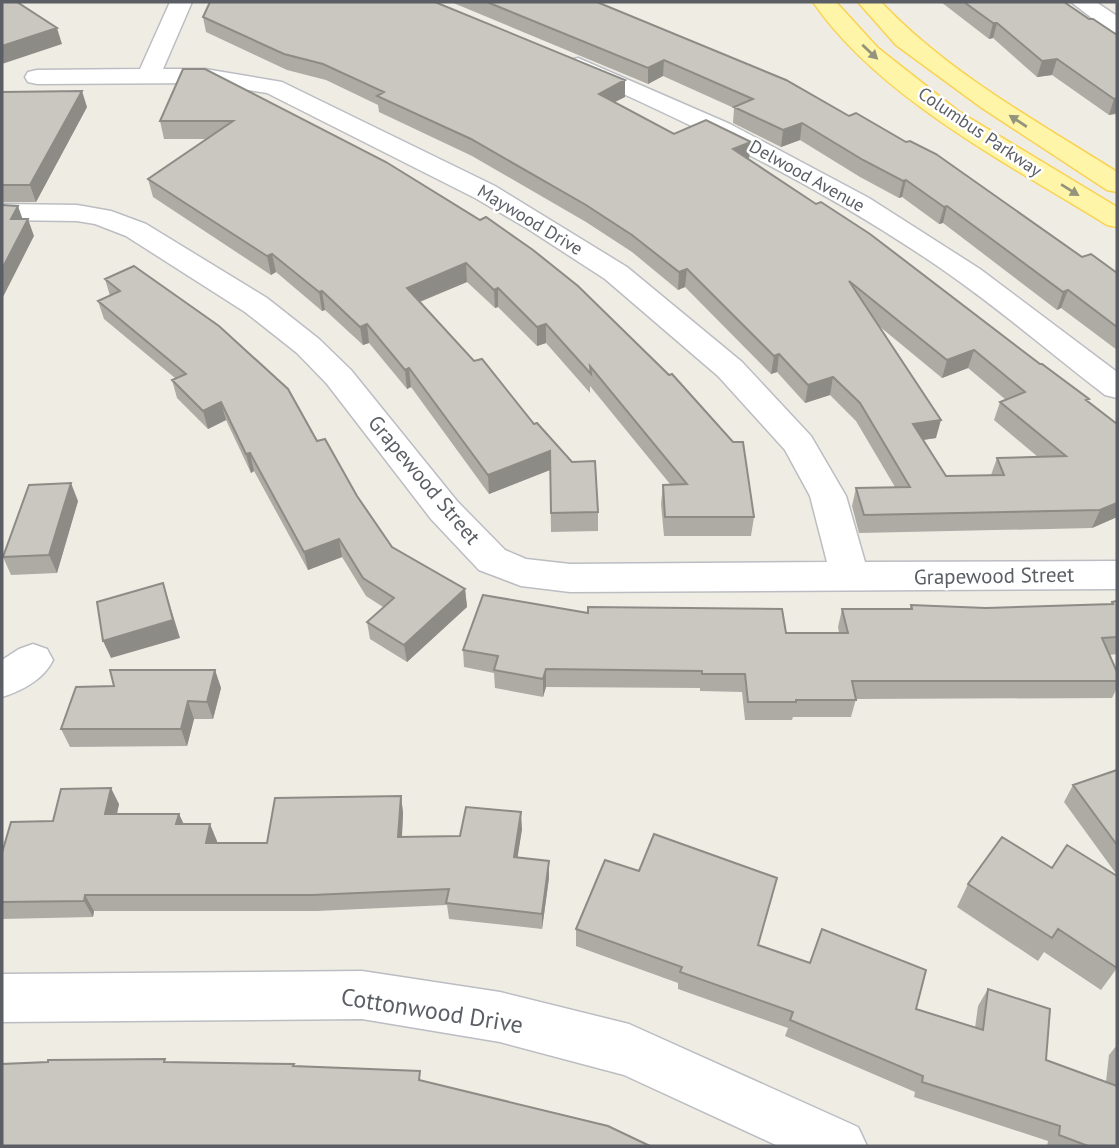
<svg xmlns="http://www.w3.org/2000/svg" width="1119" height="1148" font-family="'PT Sans',sans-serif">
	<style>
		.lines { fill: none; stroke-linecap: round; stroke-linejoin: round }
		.minor-casing { stroke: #bbbdc3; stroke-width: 3 }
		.major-casing { stroke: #f9d253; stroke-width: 3 }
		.minor { fill: #fff; fill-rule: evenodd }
		.major { fill: #fff5a8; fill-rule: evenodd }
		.wall { fill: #aeaba5; fill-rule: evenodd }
		.shaded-wall { fill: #8d8b86 }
		.building { fill: #cac7c0; stroke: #8d8b86; stroke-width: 2; fill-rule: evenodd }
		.oneway { fill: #94947c }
		.labels { text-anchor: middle; stroke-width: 5; stroke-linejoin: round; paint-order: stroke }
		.far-street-label { font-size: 18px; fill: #5b5f65; stroke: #fff }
		.street-label { font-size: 21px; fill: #5b5f65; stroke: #fff }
		.near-street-label { font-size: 24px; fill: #5b5f65; stroke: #fff }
	</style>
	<rect width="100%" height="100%" fill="#efede3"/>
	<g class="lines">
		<g class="minor-casing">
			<path id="minor" d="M170,2H192L163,69H205L282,82L495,186L627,267L742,362L811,436L846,496L865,562L1117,561V589L570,592L521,586L479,570L431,519L327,384L297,353L245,312L126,236L95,224L77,221L2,220V204L77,205L111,211L146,224L267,298L319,339L351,370L457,501L505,550L526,559L570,564L827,562L810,496L785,450L718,376L605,279L528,229L475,198L267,93L205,83L37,84L28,82L25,77L28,72L37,70L140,69Z
				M1071,2H1096L1117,16V33L1109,31Z
				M578,58L730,124L869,198L980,269L1117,372V398L1105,395C1049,352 995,305 936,265C821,187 697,126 570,70L566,65L570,60Z
				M33,644L47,649L53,660C44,679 22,691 2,697V660L19,649Z
				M362,971L500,992L629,1024L858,1127L867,1146H778L624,1075L500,1042L362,1019L2,1022V974Z"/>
		</g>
		<g class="major-casing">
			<path id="major" d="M813,2H836L878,48L958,111L1117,207V227L1107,225C1009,164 879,98 813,2Z
				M858,2H881C947,72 1036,121 1117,172V192L1107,190L982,108L896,45Z"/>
		</g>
		<use href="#minor" class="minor"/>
		<use href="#major" class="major"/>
	</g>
	<path class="wall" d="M451,2H597L1082,257L1117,273V350L1061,308L1057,310L943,223L939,224L902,197L899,198L860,177L800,140L781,147L733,123L734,108L663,76L648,84Z
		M941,2H1064L1089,19L1117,35V114L1109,115L1052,75L1037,77L993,38L989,39Z
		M203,17L625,97L614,102L674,134L749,159L1088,401L1117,424V517L1092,528L859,533L852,506L856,488L895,487L856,421L830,395L805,403L777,372L771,374L685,287L678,290L632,252L586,222L472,156L379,112L378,105L326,80L287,70L206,32ZM879,326L942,378L968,368L1006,400L1000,402L994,420L1038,457L997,458L991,475L946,476L923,440L936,438Z
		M183,69L386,162L754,517L751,536H664L661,504L663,485L670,484L590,386V393L546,343L537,346L498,307L495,308L467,282L420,302L598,512V531L551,532L550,470L489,494L411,387L407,389L369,343L363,345L325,310L322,311L276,272L271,275L153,197L148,179L207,139H164L160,121Z
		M2,92L87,107L36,202H2Z
		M105,279L317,441L357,496L392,547L465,589L467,607L407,662L370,639L367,622L383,607L366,596L342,557L308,570L254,471L251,473L226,420L208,429L177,398L172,380L175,378L104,319L98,301L110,296Z
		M78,501L57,573L11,575L3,557Z
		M1117,601V654L1110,655L1117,672V688L1112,698L856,699L851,717H793L792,720H745L742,692L700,691V688L546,687L543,697L495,688L494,673L464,667L463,650L588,613L786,633H839L838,627L842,609H910L911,605L986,608L1111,604L1112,602Z
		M215,670L221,688L213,719H194L187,746L70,747L61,729L114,686Z
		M1117,770V875L1064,802L1073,785Z
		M401,796L403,813L402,837L460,836L522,829L517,858L549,878L542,929L449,919L447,905L317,911H94L93,917L2,919V853L53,821L119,804L117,814H179L184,824L217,841L216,843H267Z
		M1052,868L1117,968L1101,990L1044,952L1038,961L957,907L968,884Z
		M639,871L773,895L758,945L916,1009L975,1028L978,1006L988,989L1046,1060L1106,1082L1109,1055L1117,1045V1146H1047L1048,1141L914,1097L915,1092L785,1036L788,1028L678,989V983L576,946V929Z"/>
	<path class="shaded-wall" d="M993,23H997L993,38L989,39Z
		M57,28L62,44L2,64V46Z
		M1057,59L1052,75L1037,77L1042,61Z
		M664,60L663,76L648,84V68Z
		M625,80V97L599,110V94Z
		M82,91L87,107L36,202L30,185Z
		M1117,98V113L1109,115L1114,99Z
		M802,123L800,140L781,147L783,130Z
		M751,142L749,159L733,149Z
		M906,180L902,197L899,198L903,181Z
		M18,206L24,223L11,219Z
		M947,206L943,223L939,224L944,207Z
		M28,219L34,236L2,299V269Z
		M272,254L276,272L271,275L267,256Z
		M466,263L467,282L409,306L407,288Z
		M687,269L685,287L678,290L679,272Z
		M498,288V307L495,308L494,290Z
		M1068,290L1061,308L1057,310L1063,292Z
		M322,291L325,310L322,311L319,292Z
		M367,324L369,343L363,345L360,327Z
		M546,324V343L537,346V327Z
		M974,350L968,368L942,378L947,360Z
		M779,354L777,372L771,374L774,356Z
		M409,368L411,387L407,389L405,370Z
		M833,377L830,395L805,403L808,385Z
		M221,402L226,420L208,429L203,411Z
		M941,420L936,438L908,442L913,424Z
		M550,451V470L489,494L488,475Z
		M250,453L254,471L251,473L246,454Z
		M71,483L78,501L57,573L49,555Z
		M1117,503V517L1092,528L1100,510Z
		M339,539L342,557L308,570L304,552Z
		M163,583L180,638L111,658L103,641Z
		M465,589L467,607L407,662L404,645Z
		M546,669V687L543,697V679Z
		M215,670L221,688L213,719L207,702Z
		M188,701L194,719L187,746L181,729Z
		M111,788L119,804L113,831L105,814Z
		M401,796L403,813L401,853L398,837Z
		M521,812L522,829L515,874L514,857Z
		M179,814L186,830L176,824Z
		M210,824L217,841L213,859L206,843Z
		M549,861V878L542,929V914Z
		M85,895L94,911L93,917L84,901Z"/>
	<path class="building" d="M2,2H17L57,28L2,46Z
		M210,2H435L625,80L599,94L674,134L706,120L751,142L733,149L816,204L821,202L870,234L1040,364H1042L1089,399L1086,400L1117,424V503L1100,510L864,515L856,488L910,487L860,403L833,377L808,385L779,354L774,356L687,269L679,272L632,235L586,205L471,139L377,96L384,92L323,64L284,54L203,17ZM849,281L947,360L974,350L1025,392L1000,402L1066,456L997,458L1004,475L946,476L913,424L941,420Z
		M487,2H597L786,80L849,116L856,113L906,142L910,141L936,154L1082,257L1091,254L1117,273V327L1068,290L1063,292L947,206L944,207L906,180L903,181L863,160L802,123L783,130L734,107L753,99L664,60L648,68Z
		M964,2H1064L1089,19H1093L1117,35V98L1114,99L1057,59L1042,61L997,23H993Z
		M183,69H205L386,162L480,220L486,217L533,250L578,286L669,375L672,374L733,442H743L754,517H665L663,485L687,484L590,366L591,374L546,324L537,327L498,288L494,290L466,263L407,288L474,361L482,359L534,424L537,423L572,462L595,461L598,512L551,513L550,451L488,475L409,368L405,370L367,324L360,327L322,291L319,292L272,254L267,256L148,179L233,121H160Z
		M82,91L30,185H2V92Z
		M2,205L18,206L11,219H28L2,269Z
		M134,266L219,326L288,389L317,441L325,439L357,496L392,547L465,589L404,645L367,622L394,598L363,578L339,539L304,552L250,453L246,454L221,402L203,411L172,380L186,374L98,301L120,291L105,279Z
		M71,483L49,555L3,557L29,485Z
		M163,583L173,620L103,641L97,602Z
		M483,595L588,613V607L782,609L786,633H848L842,609H912L911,605L986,608L1113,604L1112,602L1117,601V637L1102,638L1117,672V681H852L856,700H796V702H748L745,674H702V671L546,669L543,679L494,670L498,656L463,650Z
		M110,670H215L207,702L188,701L181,729H61L76,687L114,686Z
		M1117,770V845L1073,785Z
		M111,788L105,814H179L176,824H210L206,843H267L275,798L401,796L398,837L460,836L466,807L521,812L514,857L549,861L542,914L446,903L449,889L312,895H85L84,901L2,902V853L11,822L53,821L61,789Z
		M654,834L777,878L758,945L810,963L822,929L926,970L916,1009L983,1030L988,989L1050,1009L1046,1060L1117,1086V1080V1146H1088L1059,1135L1060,1126L922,1082L923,1076L790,1020L793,1012L680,972L682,967L576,929L605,860L639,871Z
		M1002,837L1052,868L1067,845L1117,876V968L1058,929L1052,938L968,884Z
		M165,1059L164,1062L294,1064L293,1066L420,1071L419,1080L608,1126L650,1146H2V1064L48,1062V1060Z"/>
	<defs><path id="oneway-solid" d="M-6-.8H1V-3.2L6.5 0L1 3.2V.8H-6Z" transform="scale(1.75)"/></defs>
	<g class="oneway">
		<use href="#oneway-solid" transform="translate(870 52) rotate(43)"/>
		<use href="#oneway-solid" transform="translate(1018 121) rotate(-147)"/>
		<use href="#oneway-solid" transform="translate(1070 190) rotate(32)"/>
	</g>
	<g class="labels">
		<g class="far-street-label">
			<text transform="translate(980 132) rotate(34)" y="6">Columbus Parkway</text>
			<text transform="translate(807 176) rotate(29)" y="6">Delwood Avenue</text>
			<text transform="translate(530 220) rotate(31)" y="6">Maywood Drive</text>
		</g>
		<g class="street-label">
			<text transform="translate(424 480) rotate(50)" y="7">Grapewood Street</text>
			<text transform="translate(994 576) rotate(-1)" y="7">Grapewood Street</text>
		</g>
		<g class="near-street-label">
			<text transform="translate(432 1011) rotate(9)" y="8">Cottonwood Drive</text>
		</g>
	</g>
	<rect width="1119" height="1148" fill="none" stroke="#5b5f65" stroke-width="7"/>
</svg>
